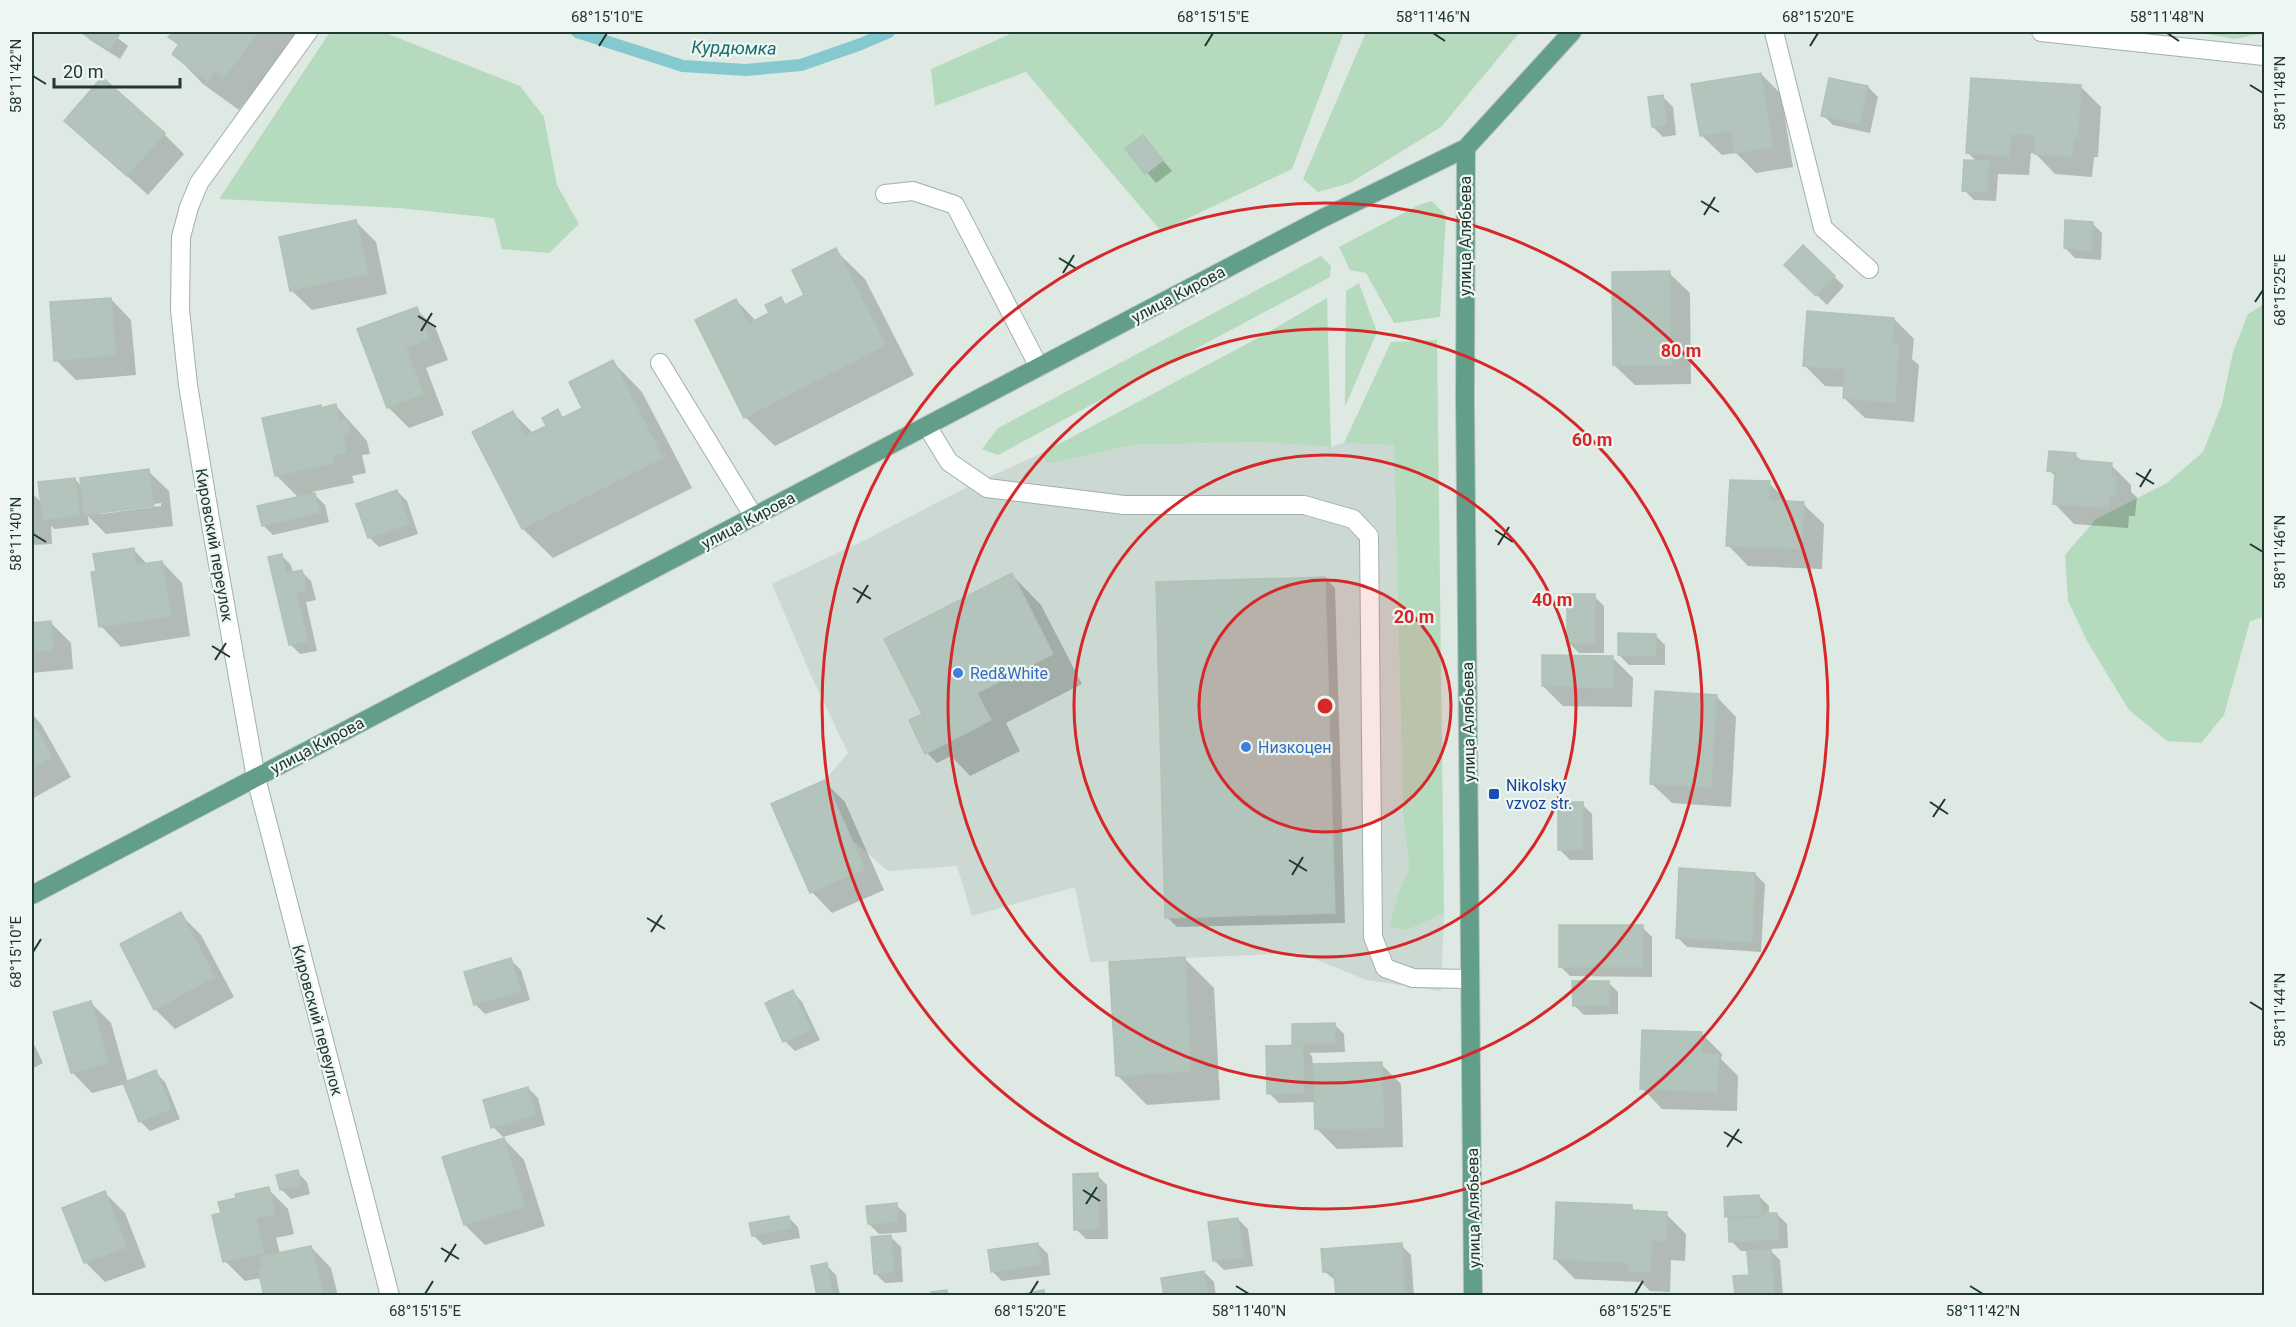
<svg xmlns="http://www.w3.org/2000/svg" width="2296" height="1327" font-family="Roboto,sans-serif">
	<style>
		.built { fill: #ccd9d2 }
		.green { fill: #b6dabd; fill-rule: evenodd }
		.shadow { fill: #0003; fill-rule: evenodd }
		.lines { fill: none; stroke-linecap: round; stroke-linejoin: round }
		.stream { stroke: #85c9ce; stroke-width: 12 }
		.building { fill: #b3c4bc; stroke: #b0c2b9; stroke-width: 1.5 }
		.minor-casing { stroke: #a1b0a9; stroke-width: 20 }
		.major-casing { stroke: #bcc3c1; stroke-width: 20 }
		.minor { stroke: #fff; stroke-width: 18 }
		.major { stroke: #639e8a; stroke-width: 18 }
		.ticks { fill: none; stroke: #20382f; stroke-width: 2 }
		.ring { fill: none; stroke: #d62828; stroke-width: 3 }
		.shop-dot { fill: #3f7fe0; stroke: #eef6f1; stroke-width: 2 }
		.transit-dot { fill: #1a4fb4; stroke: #eef6f1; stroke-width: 2 }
		.labels { text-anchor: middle; stroke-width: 4.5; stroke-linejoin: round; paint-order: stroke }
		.street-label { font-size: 16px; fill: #20382f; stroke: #eef6f1 }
		.shop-label { font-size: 16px; fill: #366cbe; stroke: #eef6f1; text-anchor: start }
		.transit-label { font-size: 16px; fill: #164399; stroke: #eef6f1; text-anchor: start }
		.water-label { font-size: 18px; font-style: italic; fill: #1c6b72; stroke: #eef6f1 }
		.centre { fill: #d62828; stroke: #eef6f1; stroke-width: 3 }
		.ring-label { font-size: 18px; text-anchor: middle; font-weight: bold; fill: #d62828; stroke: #eef6f1; stroke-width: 4.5; stroke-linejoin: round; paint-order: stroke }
		.neatline { fill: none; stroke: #20382f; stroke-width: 2 }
		.ticks-label { font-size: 15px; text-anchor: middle; fill: #20382f }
	</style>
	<rect width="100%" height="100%" fill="#dee9e3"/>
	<path class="built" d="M1258,442L1330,447L1344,443L1394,444L1403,814L1409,867L1398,894L1389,927L1408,930L1444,913L1441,991L1366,980L1300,953L1090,962L1075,887L972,916L957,866L888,871L851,839L825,780L848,753L809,671L772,584L869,538L971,485L1040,454L1048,464L1132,445Z"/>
	<path class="green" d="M330,32H383L520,86L544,117L557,185L579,224L549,253L502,249L494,218L399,208L219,199Z
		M1015,32H1344L1292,169L1161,231L1026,72L935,106L931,69ZM1143,135L1163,160L1145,174L1125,149Z
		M1366,32H1520L1441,127L1350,183L1318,192L1303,179Z
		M2196,32H2264V33L2235,39Z
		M1432,201L1446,216L1440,317L1394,323L1366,273L1350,270L1339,247L1419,205Z
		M1321,256L1331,266L1330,277L998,455L982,449L998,428Z
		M1359,283L1377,332L1345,407L1346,291Z
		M1327,298L1331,447L1258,442L1132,445L1048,464L1040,454L1256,339Z
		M2264,304V617L2250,621L2224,715L2201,743L2167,741L2129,710L2087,641L2068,601L2065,555L2096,519L2167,483L2203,452L2222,404L2233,352L2248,314Z
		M1437,340L1444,913L1408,930L1389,927L1398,894L1409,867L1403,814L1394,445L1344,443L1391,342Z"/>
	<path class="shadow" d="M81,32H110L128,46L120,59L90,40Z
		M175,32H311L254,107L246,101L239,110L203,84L174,54L179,46L170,37Z
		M1761,74L1781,94L1793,167L1756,173L1736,153L1722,155L1701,135Z
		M2080,86L2101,107L2098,157H2094L2092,177L2055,174L2035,153H2031L2029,175L1998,174L1996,201L1974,200L1964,190L1977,162L1968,153Z
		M1868,87L1878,97L1870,133L1833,125L1823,115Z
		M1663,97L1673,107L1676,135L1663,137L1653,127Z
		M66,121L164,134L184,154L148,195Z
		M1143,137L1172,171L1156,183L1127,149Z
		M356,222L376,242L387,294L312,310L291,290Z
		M2092,223L2102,233L2101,260L2075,258L2065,248Z
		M1803,247L1844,286L1827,305L1786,265Z
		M835,250L865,279L914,375L775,446L745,417L736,300L756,321L771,314L780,299L787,305L806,296Z
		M1669,273L1690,293L1691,384L1635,385L1614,365Z
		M111,299L131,320L136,375L76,380L56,360Z
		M416,309L436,329L448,360L426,368L444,415L409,428L389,408L359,330Z
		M1894,319L1914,339L1912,359L1919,365L1914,422L1865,418L1844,398L1845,387L1825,386L1804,365Z
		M613,362L642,392L692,488L553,558L523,529L474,433L513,413L534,434L548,426L558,411L564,418L584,408Z
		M320,406L323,409L336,406L367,441L370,454L362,455L366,473L352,476L354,483L312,492L325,505L329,522L273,535L263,525L299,498L276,475Z
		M2075,455L2083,462L2111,465L2131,485V492L2137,497L2135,516H2129L2128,528L2074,524L2054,503L2056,477L2049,470Z
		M148,471L169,491L173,526L106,534L88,516L89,525L55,529L51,526L52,544L32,545V493L43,504L75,479L82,487ZM161,503V506L101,514V511Z
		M1769,483L1789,503L1803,504L1824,524L1822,569L1748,566L1728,545Z
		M397,491L407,501L418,534L379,547L369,537Z
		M133,549L148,565L162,562L182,583L190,636L121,647L101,626Z
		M281,555L291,565L293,573L301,571L311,581L316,600L306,602L317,651L300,654L290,644Z
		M1012,575L1041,605L1082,684L1006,723L1020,751L970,776L951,756L937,763L927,753L922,716L927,721Z
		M1325,578L1335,588L1345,923L1177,927L1167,917Z
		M1594,596L1604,606V653H1579L1569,643Z
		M51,623L71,643L73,669L32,673V624Z
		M1655,635L1665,645V665H1629L1619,655Z
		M1613,658L1633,678L1632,707L1563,706L1543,686Z
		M1716,696L1736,717L1731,807L1672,803L1651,783Z
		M32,714L41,724L71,777L32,799Z
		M825,782L845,802L884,890L832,913L812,892L773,805Z
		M1582,804L1592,814L1593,860H1570L1560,850Z
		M1755,874L1765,884L1761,952L1687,947L1677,937Z
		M180,914L201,935L234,997L175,1029L155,1009Z
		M1642,927L1652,937V977L1570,976L1560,966Z
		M1184,958L1214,988L1220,1100L1147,1105L1117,1075Z
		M511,960L521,970L530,1000L485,1014L475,1004Z
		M1608,982L1618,992V1014L1584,1015L1574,1005Z
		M793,992L802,1002L820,1040L795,1051L785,1041L767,1004Z
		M91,1003L111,1023L128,1083L155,1072L165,1082L180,1119L150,1131L140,1121L125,1084L92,1093L72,1072Z
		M1334,1024L1344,1034L1345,1052L1309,1053L1312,1056L1313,1066L1381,1064L1401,1084L1403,1147L1337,1149L1317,1129L1316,1102L1279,1103L1269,1093L1294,1047L1293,1025Z
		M1701,1033L1722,1054L1721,1059L1738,1076L1737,1111L1662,1109L1642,1088Z
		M32,1040L43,1063L32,1069Z
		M528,1088L538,1098L545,1125L503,1137L493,1127Z
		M504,1139L524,1160L545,1226L485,1245L465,1225Z
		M297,1172L307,1182L310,1194L291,1199L281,1189Z
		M1097,1175L1107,1185L1108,1239H1086L1076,1229Z
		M268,1189L288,1209L294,1234L276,1238L280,1254L311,1247L331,1268L338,1296H265L261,1278L245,1281L225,1261L223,1214Z
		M105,1193L125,1213L146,1267L105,1282L85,1262Z
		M1759,1196L1769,1206V1215L1777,1214L1787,1224L1788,1248L1769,1249L1780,1260L1783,1296H1736L1750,1276L1749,1251H1741L1731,1241L1729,1219L1727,1217Z
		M896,1205L906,1214L907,1232L879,1234L869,1224Z
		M1631,1207L1636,1212L1666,1214L1686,1234L1685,1261L1671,1260L1670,1292L1650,1291L1641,1282L1575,1279L1555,1259Z
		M788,1217L798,1227L800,1238L763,1245L753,1235Z
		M1238,1219L1248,1229L1253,1266L1224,1270L1214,1260Z
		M891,1237L901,1247L903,1282L885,1283L875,1273Z
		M1038,1244L1048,1254L1050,1275L1002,1281L992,1271Z
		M1401,1245L1411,1255L1414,1296H1337L1336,1281L1324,1271Z
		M826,1265L836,1275L840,1296H818Z
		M1204,1272L1214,1282L1216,1296H1165Z"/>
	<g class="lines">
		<path class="stream" d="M577,32L683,66L746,70L801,65L861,44L889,32"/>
	</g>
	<path class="building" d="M80,32H113L119,35L110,50Z
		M173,32H259L223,79L215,72L208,82L172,54L179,44L168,37Z
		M1761,73L1773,147L1734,153L1731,131L1700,136L1691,84Z
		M102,77L165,133L127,176L64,121Z
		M1829,78L1868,86L1860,124L1821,116Z
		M1971,78L2081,85L2078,138L2074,137L2072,157L2034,154L2035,135L2011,134L2009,156L1966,153Z
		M1663,95L1667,125L1652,127L1648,97Z
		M1143,135L1163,160L1145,174L1125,149Z
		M1964,160L1989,161L1987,192L1962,191Z
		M356,220L368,274L290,291L279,237Z
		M2065,220L2093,222L2091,251L2064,248Z
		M1803,245L1835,276L1816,296L1784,265Z
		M836,248L886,345L744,418L695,320L736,299L748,324L769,313L765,305L781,297L785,305L804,295L792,270Z
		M1670,271L1671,365H1613L1612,272Z
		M111,298L116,355L54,361L50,302Z
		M417,307L429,339L406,348L424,394L387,408L357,329Z
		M1807,311L1894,318L1892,343L1899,344L1895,403L1843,398L1845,369L1803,366Z
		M613,360L663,458L522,529L472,432L513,411L525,436L546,426L542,418L558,409L562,418L582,408L569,382Z
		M336,404L339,421L347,419L350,434L343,435L347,453L333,456L334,463L275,476L262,418L321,405V408Z
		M2049,451L2076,453L2075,460L2112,463L2111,475L2117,476L2115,497L2109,496L2108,508L2053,504L2055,472L2047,471Z
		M149,469L154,506L84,515L80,478Z
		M75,478L80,515L43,520L38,482Z
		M1730,480L1770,481L1769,500L1804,502L1802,549L1726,546Z
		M397,490L409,524L368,538L356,504Z
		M315,493L320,512L262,526L257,506Z
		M134,548L136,565L162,561L171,616L99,627L91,572L96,571L93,554Z
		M282,554L286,573L302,570L307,590L296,593L308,641L289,645L268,557Z
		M1012,573L1053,654L977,693L991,720L939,747L884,639Z
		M1325,577L1335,913L1165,918L1156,582Z
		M1567,594H1595V644H1567Z
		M51,621L53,650L32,651V623Z
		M1618,633L1656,634L1655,656L1618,655Z
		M1542,655L1613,656V688L1542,686Z
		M1655,691L1717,695L1711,787L1650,784Z
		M922,714L939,747L925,754L909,720Z
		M32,720L52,757L32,768Z
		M825,780L865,869L810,893L771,804Z
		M1558,802H1583V850H1558Z
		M1679,868L1755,873L1752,942L1676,938Z
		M181,912L215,977L154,1010L120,944Z
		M1559,925H1643V967H1559Z
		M1185,957L1191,1071L1116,1076L1109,962Z
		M511,958L521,991L474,1005L464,972Z
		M1572,981H1609V1005L1573,1006Z
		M793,990L811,1030L783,1042L765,1003Z
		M91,1001L109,1063L71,1073L53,1012Z
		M1335,1023V1043L1292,1044V1024Z
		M1642,1030L1702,1032L1701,1053L1719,1055L1717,1092L1640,1089Z
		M1303,1045L1304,1093L1267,1094L1266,1046Z
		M1382,1062L1384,1128L1315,1129L1313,1064Z
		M156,1070L171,1109L139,1122L123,1083Z
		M528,1087L536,1115L491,1128L483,1100Z
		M504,1138L525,1206L464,1225L442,1157Z
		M298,1170L301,1185L280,1190L276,1175Z
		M1098,1173L1099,1229L1074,1230L1073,1174Z
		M269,1187L275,1214L256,1218L264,1253L223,1262L212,1215L221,1213L218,1202L236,1198L235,1194Z
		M105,1191L127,1247L84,1263L62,1208Z
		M1759,1195L1761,1215L1725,1217L1724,1197Z
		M1556,1202L1632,1205V1210L1667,1212L1666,1241H1652L1650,1272L1628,1271L1629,1263L1554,1259Z
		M897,1203L898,1222L868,1224L866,1206Z
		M1764,1213H1777L1779,1239L1729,1242L1728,1220L1764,1217Z
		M789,1216L791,1228L752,1236L749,1223Z
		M1238,1218L1244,1257L1213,1261L1208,1222Z
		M891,1235L894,1272L874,1274L871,1237Z
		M1038,1243L1041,1265L991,1272L988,1250Z
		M1402,1243L1405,1296H1336L1334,1272H1323L1321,1249Z
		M311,1246L324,1296H264L258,1270L262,1269L259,1257Z
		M1771,1249L1774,1294L1735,1296L1733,1276L1749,1275L1747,1251Z
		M827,1263L833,1296H817L811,1266Z
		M1204,1271L1208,1296H1164L1161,1278Z
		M947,1290L948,1296H931V1292Z
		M1044,1290L1045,1296H1023V1294Z"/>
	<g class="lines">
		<g class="minor-casing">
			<path id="minor" d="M308,32L199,183L189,207L181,237L180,310L188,385L211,525L256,778L390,1296
				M1774,32L1823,228L1869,269
				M2041,32L2264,56
				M885,194L913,191L955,205L1039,367
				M660,363L754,517
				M927,426L949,462L987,488L1124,505H1304L1353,519L1369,536L1373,937L1385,968L1413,978L1470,979"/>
		</g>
		<g class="major-casing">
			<path id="major" d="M1466,148L1465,399L1473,1296
				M32,895L1321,219L1466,148L1572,32"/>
		</g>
		<use href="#minor" class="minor"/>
		<use href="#major" class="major"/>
	</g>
	<path class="ticks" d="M1433,33L1445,41M2167,33L2179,41M599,46L607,33M1205,46L1213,33M1810,46L1818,33M33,76L46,84M2250,85L2263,93M1701,201L1719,212M1704,215L1715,197M1059,258L1077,269M1063,273L1074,255M2255,302L2263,290M418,316L436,327M421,331L432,313M2136,473L2154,484M2140,487L2151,469M1495,530L1513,542M33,534L46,542M2250,544L2263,552M1498,545L1509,527M853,588L871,599M857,603L868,585M212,646L230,657M215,660L226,643M1930,802L1948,814M1933,817L1945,799M1289,860L1307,871M1292,875L1303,857M647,918L665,929M651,932L662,915M33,952L41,939M2250,1002L2263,1010M1724,1132L1742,1143M1727,1147L1739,1129M1083,1190L1100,1201M1086,1204L1097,1187M441,1248L459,1259M445,1262L456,1244M1236,1286L1249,1294M1970,1286L1983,1294M425,1294L433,1281M1030,1294L1038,1281M1635,1294L1643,1281"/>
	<circle cx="1325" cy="706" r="126" fill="#d62828" fill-opacity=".12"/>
	<g class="ring">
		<circle cx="1325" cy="706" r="126"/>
		<circle cx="1325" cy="706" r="251"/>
		<circle cx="1325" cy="706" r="377"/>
		<circle cx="1325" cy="706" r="503"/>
	</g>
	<g class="shop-dot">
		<circle cx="958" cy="673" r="6"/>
		<circle cx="1246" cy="747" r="6"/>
	</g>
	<rect class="transit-dot" x="1488" y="788" width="12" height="12" rx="3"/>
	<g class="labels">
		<g class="street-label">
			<text transform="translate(1465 236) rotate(-90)" y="6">улица Алябьева</text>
			<text transform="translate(1178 294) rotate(-28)" y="6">улица Кирова</text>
			<text transform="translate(748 520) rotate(-28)" y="6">улица Кирова</text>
			<text transform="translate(215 545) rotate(80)" y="6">Кировский переулок</text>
			<text transform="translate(1468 722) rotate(-91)" y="6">улица Алябьева</text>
			<text transform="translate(317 745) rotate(-28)" y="6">улица Кирова</text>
			<text transform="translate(318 1020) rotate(75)" y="6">Кировский переулок</text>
			<text transform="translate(1473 1208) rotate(-91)" y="6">улица Алябьева</text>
		</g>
		<g class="shop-label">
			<text x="970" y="679">Red&amp;White</text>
			<text x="1258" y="753">Низкоцен</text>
		</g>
		<g class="transit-label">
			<text x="1506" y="791">Nikolsky<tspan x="1506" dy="18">vzvoz str.</tspan></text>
		</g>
		<g class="water-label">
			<text transform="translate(734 48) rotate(1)" y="6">Курдюмка</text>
		</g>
	</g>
	<circle cx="1325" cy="706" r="9" class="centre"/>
	<g class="ring-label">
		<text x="1681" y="357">80 m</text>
		<text x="1592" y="446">60 m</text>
		<text x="1552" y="606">40 m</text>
		<text x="1414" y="623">20 m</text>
	</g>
	<rect width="2296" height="1327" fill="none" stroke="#eef6f1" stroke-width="66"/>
	<path d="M54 78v9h126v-9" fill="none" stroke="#20382f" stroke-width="3"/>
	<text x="63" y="78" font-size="18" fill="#20382f" stroke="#eef6f1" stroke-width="4.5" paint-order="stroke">20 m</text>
	<rect x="33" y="33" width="2230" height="1261" class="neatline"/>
	<g class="ticks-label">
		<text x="607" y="22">68°15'10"E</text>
		<text x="1213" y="22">68°15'15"E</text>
		<text x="1433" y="22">58°11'46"N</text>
		<text x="1818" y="22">68°15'20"E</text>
		<text x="2167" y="22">58°11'48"N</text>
		<text transform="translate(16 76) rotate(-90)" y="5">58°11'42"N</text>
		<text transform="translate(2280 93) rotate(-90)" y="5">58°11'48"N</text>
		<text transform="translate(2280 290) rotate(-90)" y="5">68°15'25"E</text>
		<text transform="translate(16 534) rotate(-90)" y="5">58°11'40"N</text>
		<text transform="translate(2280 552) rotate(-90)" y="5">58°11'46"N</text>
		<text transform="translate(16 952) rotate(-90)" y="5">68°15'10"E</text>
		<text transform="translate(2280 1010) rotate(-90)" y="5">58°11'44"N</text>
		<text x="425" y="1316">68°15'15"E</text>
		<text x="1030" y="1316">68°15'20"E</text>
		<text x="1249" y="1316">58°11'40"N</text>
		<text x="1635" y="1316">68°15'25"E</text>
		<text x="1983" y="1316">58°11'42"N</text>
	</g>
</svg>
